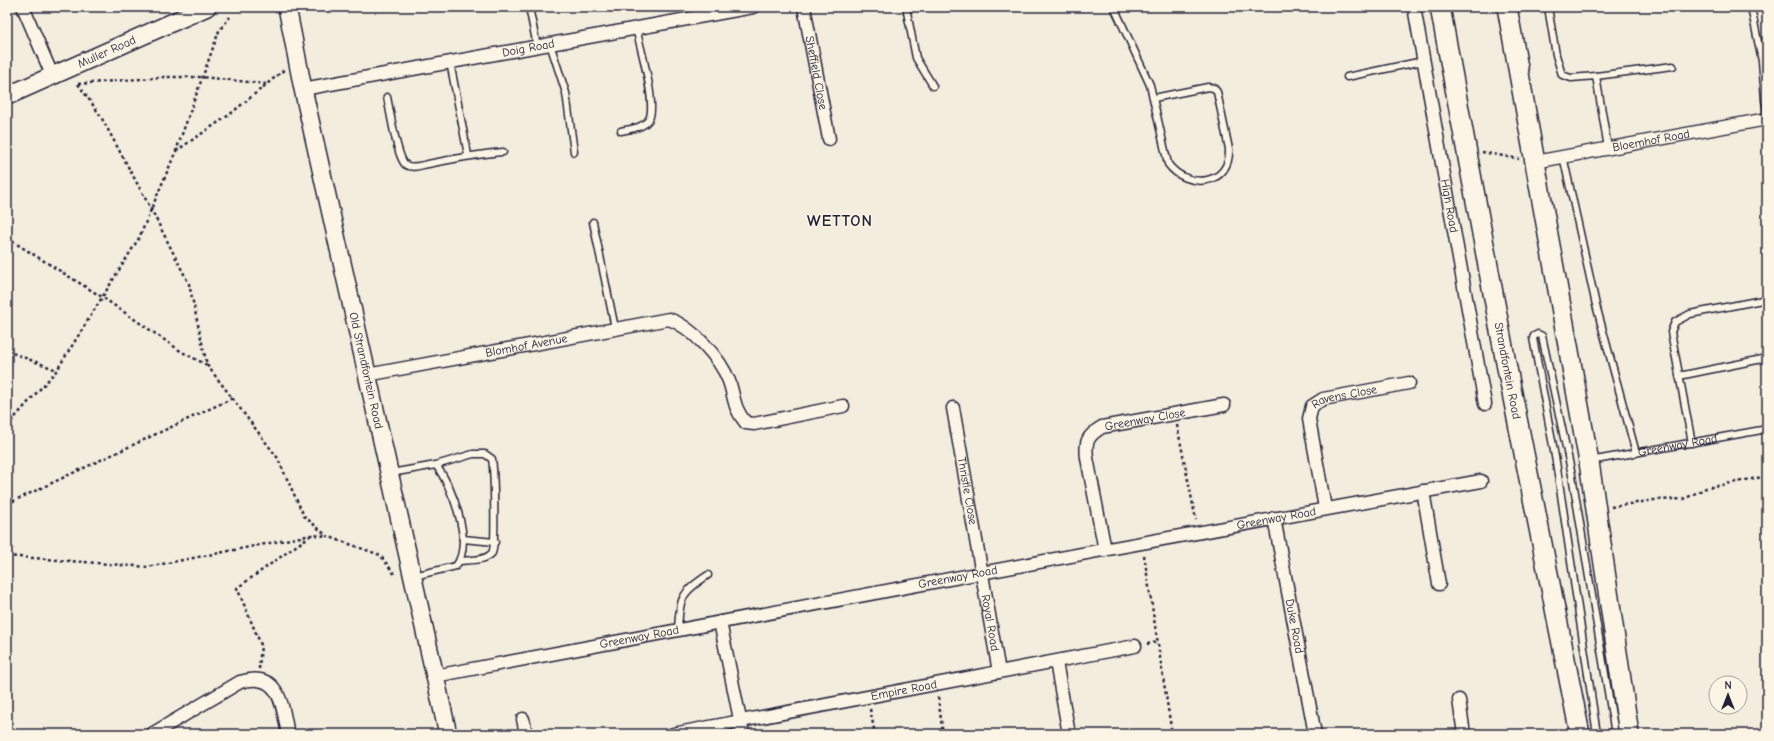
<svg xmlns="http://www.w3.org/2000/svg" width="1774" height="741" font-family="'Comic Neue',sans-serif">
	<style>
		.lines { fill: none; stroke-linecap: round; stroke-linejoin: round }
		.lane-casing { stroke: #22223b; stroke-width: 9 }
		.street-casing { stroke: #22223b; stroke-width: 15 }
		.secondary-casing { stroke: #22223b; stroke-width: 20 }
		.primary-casing { stroke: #22223b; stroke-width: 22 }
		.path { stroke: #22223b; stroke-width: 2.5; stroke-dasharray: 3 3; stroke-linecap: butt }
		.lane { stroke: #fcf5e5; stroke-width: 6 }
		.street { stroke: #fcf5e5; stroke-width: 12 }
		.secondary { stroke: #fcf5e5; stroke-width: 17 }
		.primary { stroke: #fcf5e5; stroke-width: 19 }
		.labels { text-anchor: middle; stroke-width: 3; stroke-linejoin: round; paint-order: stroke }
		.street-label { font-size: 12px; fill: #22223b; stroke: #fcf5e5 }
		.district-label { font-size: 16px; font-weight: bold; letter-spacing: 1px; fill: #22223b; stroke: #fcf5e5 }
	</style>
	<rect width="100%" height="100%" fill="#f3edde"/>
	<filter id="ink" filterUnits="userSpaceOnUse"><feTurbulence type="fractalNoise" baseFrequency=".025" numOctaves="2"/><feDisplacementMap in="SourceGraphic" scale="8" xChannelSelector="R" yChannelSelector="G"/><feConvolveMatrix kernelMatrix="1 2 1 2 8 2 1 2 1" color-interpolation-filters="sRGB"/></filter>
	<g filter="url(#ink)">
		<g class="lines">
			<g class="lane-casing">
				<g id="lane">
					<path d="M529,7L537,46"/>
					<path d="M906,7L916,58L933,86"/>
					<path d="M1114,7L1150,85L1168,164C1187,190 1231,186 1229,149L1217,92L1214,88L1208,87L1154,98"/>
					<path d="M1548,7L1556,55L1562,75L1571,78L1596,76L1608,148"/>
					<path d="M1751,7L1762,61L1765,100L1767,111"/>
					<path d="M550,44L566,93L574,152"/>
					<path d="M450,62L468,155"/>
					<path d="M1596,76L1673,66"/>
					<path d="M1347,77L1423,61"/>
					<path d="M387,97C390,110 397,159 406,165C412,169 422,165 428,164C453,159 478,154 503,152"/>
					<path d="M621,131C630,129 644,128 649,119C657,104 640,46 636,28"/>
					<path d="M1563,156L1596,305L1636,453"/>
					<path d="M593,222L615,328"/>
					<path d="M1679,376L1767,358"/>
					<path d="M1692,443L1671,332L1675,322L1690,314L1767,299"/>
					<path id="s1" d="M1590,461L1767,429"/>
					<path d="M391,473L436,465L473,454H485L492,459C494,470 496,547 492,553C486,561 469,560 460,561"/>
					<path d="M463,539L495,542"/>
					<path d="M414,576L456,566C474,542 452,487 436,465"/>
					<path d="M678,629C680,597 681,593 708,575"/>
					<path d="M1597,734L1556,462L1533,338L1534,336L1538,334L1542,336L1572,475L1615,734"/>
				</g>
			</g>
			<g class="street-casing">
				<g id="street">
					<path d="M23,7L52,75"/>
					<path id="s2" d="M804,7L829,139"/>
					<path id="s3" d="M1414,7L1485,404"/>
					<path id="s4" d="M303,89L753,7"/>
					<path id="s5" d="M1535,162L1767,119"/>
					<path id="s6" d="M367,375L669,319C692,327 720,358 729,381C735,398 733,408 746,423L754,424L843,406"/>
					<path id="s7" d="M953,408L999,672"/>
					<path d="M1423,491L1439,584"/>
					<path id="s8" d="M1325,508L1309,419L1312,406L1323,399L1409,383"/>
					<path id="s9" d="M1274,518L1315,734"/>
					<path id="s10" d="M1105,550L1087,458C1085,442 1087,436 1102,427L1224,405"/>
					<path d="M720,622L743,734"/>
					<path d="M1056,662L1069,734"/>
					<path id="s11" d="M435,676C783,609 1132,544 1481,481"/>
					<path d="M1459,700L1464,734"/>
					<path d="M523,719L526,734"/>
					<path d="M152,734L240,682C280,670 282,705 288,734"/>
					<path id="s12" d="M673,734L1135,646"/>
				</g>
			</g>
			<g class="secondary-casing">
				<g id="secondary">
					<path id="s13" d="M287,7L303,89L448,734"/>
					<path id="s14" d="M7,96L207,7"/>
				</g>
			</g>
			<g class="primary-casing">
				<g id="primary">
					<path id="s15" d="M1440,7L1506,363L1580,734"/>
					<path d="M1507,7L1589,462L1629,734"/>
				</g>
			</g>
			<path class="path" d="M78,84L100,115L151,209L189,284L207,365L277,457L304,516L327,536L380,555L396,576
				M78,84L164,77H202L266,84
				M176,151L229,115L284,70
				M1482,152L1519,159
				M7,238L102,297L182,352L207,365
				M7,351L57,370
				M1177,425L1196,520
				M7,426L57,370L139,238L176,151L219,31L230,17
				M7,504L233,398
				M1611,507L1654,500L1684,499L1706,488L1767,476
				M1144,555L1172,734
				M7,556L147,567L311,535L327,536
				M1147,644L1158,642
				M259,669L261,645L237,588L310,536
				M938,697L943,734
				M870,709L875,734"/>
			<use href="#lane" class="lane"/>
			<use href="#street" class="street"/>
			<use href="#secondary" class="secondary"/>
			<use href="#primary" class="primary"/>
		</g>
	</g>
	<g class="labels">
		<g class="street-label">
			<text dy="4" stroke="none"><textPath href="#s4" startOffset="229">Doig Road</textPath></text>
			<text dy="4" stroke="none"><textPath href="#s14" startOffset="109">Muller Road</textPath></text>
			<text dy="4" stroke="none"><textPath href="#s2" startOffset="67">Sheffield Close</textPath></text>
			<text dy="4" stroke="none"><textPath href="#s5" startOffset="118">Bloemhof Road</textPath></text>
			<text dy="4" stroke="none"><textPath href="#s3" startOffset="202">High Road</textPath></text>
			<text dy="4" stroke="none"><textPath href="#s6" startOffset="162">Blomhof Avenue</textPath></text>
			<text dy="4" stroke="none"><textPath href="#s13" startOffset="372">Old Strandfontein Road</textPath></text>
			<text dy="4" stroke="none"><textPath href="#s15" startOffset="370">Strandfontein Road</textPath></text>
			<text dy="4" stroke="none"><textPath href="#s8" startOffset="138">Ravens Close</textPath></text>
			<text dy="4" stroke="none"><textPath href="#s10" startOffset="175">Greenway Close</textPath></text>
			<text dy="4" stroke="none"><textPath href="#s1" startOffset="89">Greenway Road</textPath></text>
			<text dy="4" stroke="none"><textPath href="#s7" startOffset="84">Thristle Close</textPath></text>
			<text dy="4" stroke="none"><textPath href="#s11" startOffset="856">Greenway Road</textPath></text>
			<text dy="4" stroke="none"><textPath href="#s11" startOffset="532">Greenway Road</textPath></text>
			<text dy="4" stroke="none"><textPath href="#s7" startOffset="218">Royal Road</textPath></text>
			<text dy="4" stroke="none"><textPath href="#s9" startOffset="110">Duke Road</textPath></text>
			<text dy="4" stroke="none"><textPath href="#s11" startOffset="208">Greenway Road</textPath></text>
			<text dy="4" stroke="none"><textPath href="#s12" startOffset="235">Empire Road</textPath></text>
		</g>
		<g class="district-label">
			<text x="840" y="226">WETTON</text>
		</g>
	</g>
	<rect width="1774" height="741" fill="none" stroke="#fcf5e5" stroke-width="24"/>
	<rect x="12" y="12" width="1750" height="717" fill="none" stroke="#22223b" stroke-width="1.5" filter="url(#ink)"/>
	<g transform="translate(1728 695)"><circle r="19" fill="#fcf5e5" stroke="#a5a1a1"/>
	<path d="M0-3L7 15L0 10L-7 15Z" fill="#22223b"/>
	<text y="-6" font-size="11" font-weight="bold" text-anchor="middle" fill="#22223b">N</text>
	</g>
</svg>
